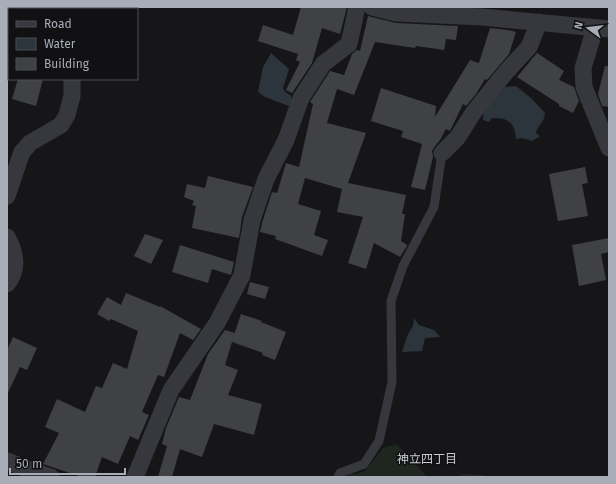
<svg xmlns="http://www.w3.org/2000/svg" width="616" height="484" font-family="'Fira Sans','Noto Sans JP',sans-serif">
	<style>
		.green { fill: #1e261f }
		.water { fill: #2c353c }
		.building { fill: #404145 }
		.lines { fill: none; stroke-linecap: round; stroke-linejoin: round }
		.lane { stroke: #37383d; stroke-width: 9 }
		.street { stroke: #37383d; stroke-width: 17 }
		.labels { text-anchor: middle; stroke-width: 3; stroke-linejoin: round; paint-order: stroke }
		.neighbourhood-label { font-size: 12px; fill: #c9ccd4; stroke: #111113 }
	</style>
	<rect width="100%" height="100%" fill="#161618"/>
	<path class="green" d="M397,444L427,477H345L351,474L364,472L383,448Z
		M465,474L485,475V477H452Z"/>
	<path class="water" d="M271,53L289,69L283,88L284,91L291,96L292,101L289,106L265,97L258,92L263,67Z
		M516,86L532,99L545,113C544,124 538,124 536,133L540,136L532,141L522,138L516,139C515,123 508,117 492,118L489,122L483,120L484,110L505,87Z
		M414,318L419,325L434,330L440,337L425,338L422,351L402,352L408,334L413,326Z"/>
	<path class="building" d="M301,7H347L340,34L322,28L312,63L292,93L286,90L300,62L296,60L298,54L258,41L263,25L293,35Z
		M368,16L396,23L458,26L456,40L446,39L444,50L416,46L415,48L375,42L354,95L337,89L327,123L366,133L348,183L406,195L402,214H405L401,241L407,245V246L400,257L374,243L366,269L348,263L363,217L337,212L342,189L305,178L298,204L321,211L314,235L328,240L322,256L275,239L276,236L260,232L262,223L272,192L277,193L286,163L299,167L313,104L310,102L330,71L344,75L352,54L357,50L360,51Z
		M490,28L508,30L516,32L509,54L487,80L485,79L476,94L466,106L463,104L450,131L446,129L440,140L435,146L432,151L433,157L425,190L411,187L422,144L401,137L403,131L371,121L381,88L436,106L435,117L470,60L479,63Z
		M537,53L564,71L559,80L574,87L579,101L573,113L559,106V104L517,77Z
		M605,66H609V107L602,106L598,94Z
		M18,79H43L36,106L12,99Z
		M585,167L588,183L582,184L588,216L558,221L549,174Z
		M208,176L253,187L242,217L239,238L192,228L196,206L192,205L194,201L184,197L187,184L205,188Z
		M145,234L163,240L151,264L134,256Z
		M609,238V252L601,254L606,280L579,286L572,245Z
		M180,245L234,262L231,275L212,269L208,283L172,272Z
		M250,282L269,287L265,299L247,294Z
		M126,293L160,307V306L201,329L193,340L180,333L164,377L158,375L142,412L149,415L138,440L130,436L118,464L102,457L95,477H82L43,464L59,433L45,427L57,399L85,412L96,386L102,388L113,363L127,369L138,331L111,319L109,321L97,314L107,297L121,305Z
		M241,314L262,321L261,322L286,332L275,360L262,355L263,353L232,342L225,365L238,370L228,395L262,404L254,435L214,424L202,457L180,449L172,477H158L167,446L162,444L166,428L179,397L190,400L208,354L225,330L235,333L234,335Z
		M13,337L37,348L27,370L20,367L7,395V350Z"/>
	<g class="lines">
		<path class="lane" d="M338,477L340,473L364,464L379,441L392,382L391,301L403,266L434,207L442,153"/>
		<path class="street" d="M372,7L396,13L482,17L609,29
			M73,9V7
			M595,28L583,68L584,87L609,148
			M442,153L458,137L473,113L506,72L529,47L539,22
			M7,196L22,152L30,143L61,125L67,115L72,96V79
			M7,237C16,253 19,269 7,284
			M7,461L32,471L51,477
			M135,477L171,390L217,323L242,275L252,220L266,179L286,140L301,98L323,64L349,44L357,7"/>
	</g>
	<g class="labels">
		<g class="neighbourhood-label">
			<text x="427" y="463">神立四丁目</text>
		</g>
	</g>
	<rect width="616" height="484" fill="none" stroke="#a8adb8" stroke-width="16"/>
	<rect x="8" y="8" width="130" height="72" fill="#111113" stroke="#4d4f55"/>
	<rect x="16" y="21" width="20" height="6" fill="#37383d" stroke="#4d4f55"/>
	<text x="44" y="28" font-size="12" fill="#a8adb8">Road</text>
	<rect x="16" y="38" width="20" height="12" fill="#2c353c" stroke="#4d4f55"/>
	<text x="44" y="48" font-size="12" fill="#a8adb8">Water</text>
	<rect x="16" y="58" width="20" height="12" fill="#404145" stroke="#4d4f55"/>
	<text x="44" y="68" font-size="12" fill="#a8adb8">Building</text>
	<g transform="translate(588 28) rotate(285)" stroke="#111113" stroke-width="3" paint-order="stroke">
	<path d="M0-3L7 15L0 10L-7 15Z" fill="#a8adb8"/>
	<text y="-6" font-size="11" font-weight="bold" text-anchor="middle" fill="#a8adb8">N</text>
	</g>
	<path d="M10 468v6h115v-6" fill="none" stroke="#a8adb8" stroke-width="2"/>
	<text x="16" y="468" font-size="12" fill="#a8adb8" stroke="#111113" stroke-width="3" paint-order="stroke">50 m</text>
</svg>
